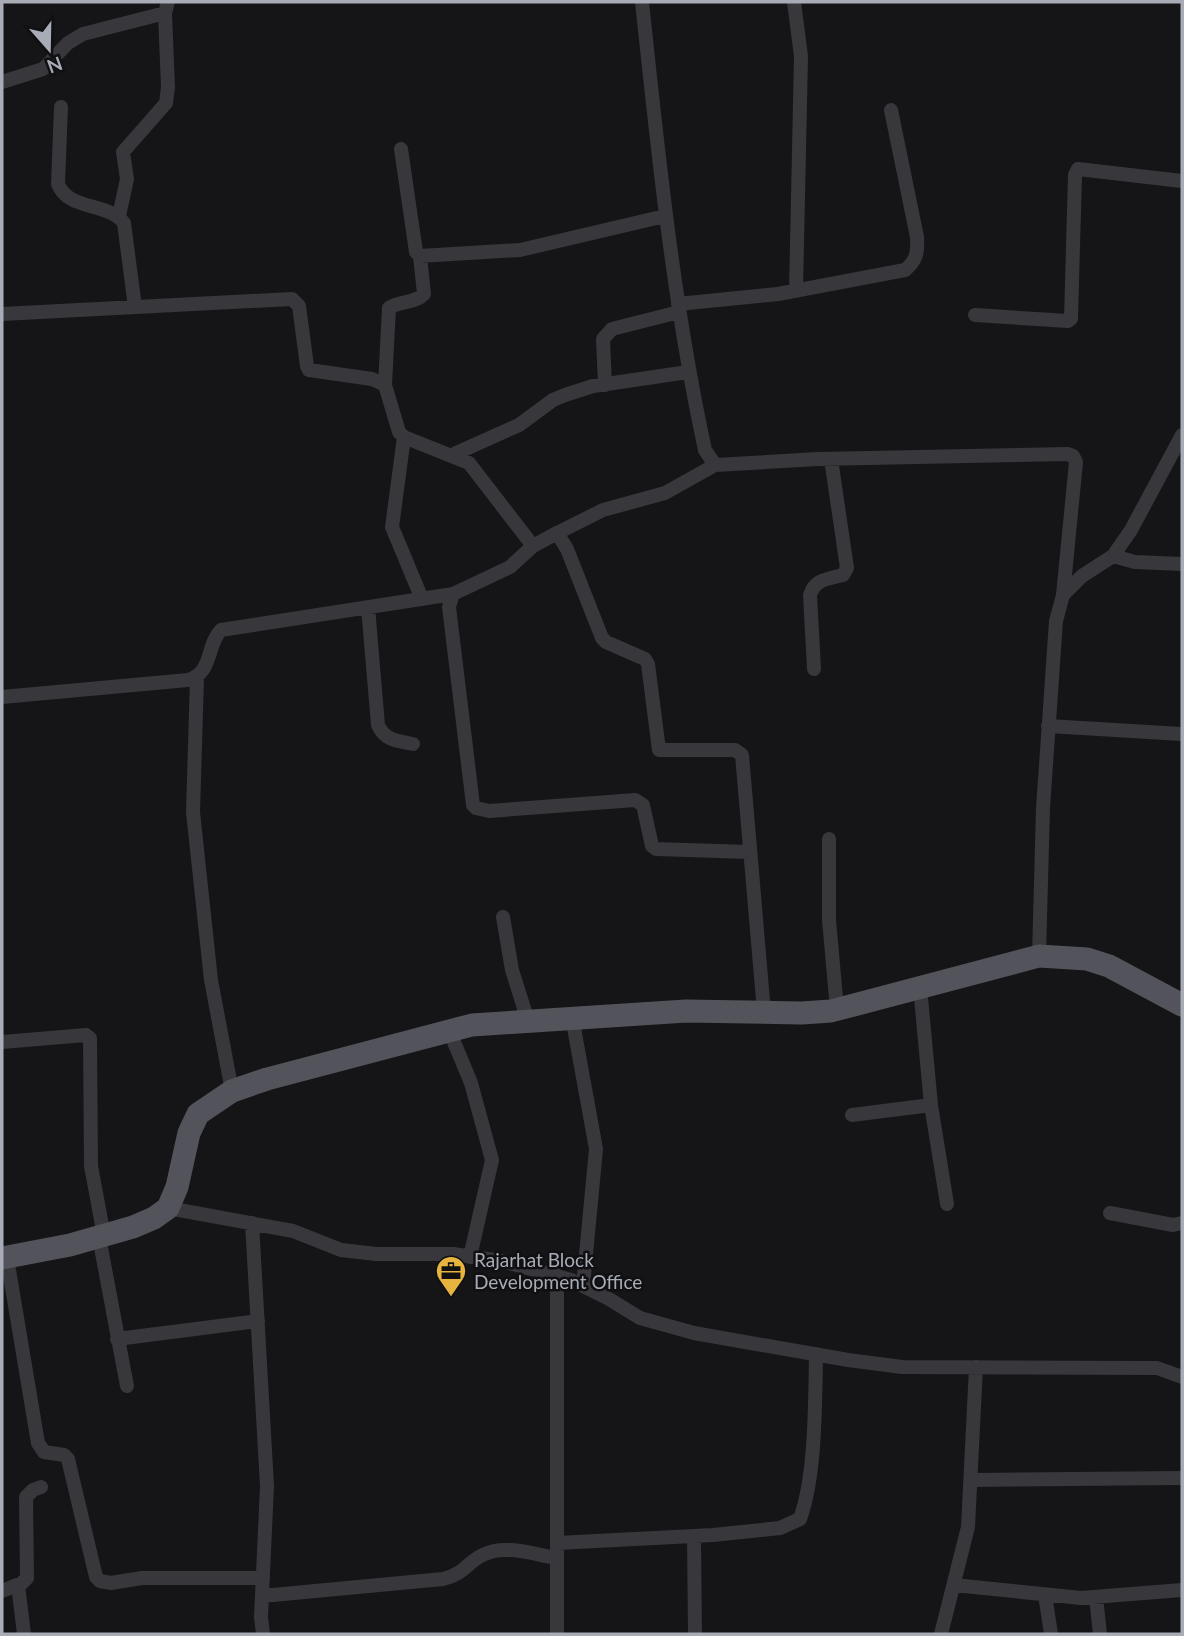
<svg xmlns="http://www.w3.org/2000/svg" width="1184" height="1636" font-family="Lato,sans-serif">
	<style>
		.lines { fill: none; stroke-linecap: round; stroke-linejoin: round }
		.minor { stroke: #37373c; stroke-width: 14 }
		.primary { stroke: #53545b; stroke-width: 23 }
		.labels { text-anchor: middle; stroke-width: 5; stroke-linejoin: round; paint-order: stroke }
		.poi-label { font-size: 19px; fill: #a8acb6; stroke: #101012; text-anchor: start }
	</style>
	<rect width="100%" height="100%" fill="#151517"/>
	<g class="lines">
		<path class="minor" d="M642,2C658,152 673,302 705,450L715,465L818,459L1068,454L1073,456L1076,462L1063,595
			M794,2L801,56L796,291
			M2,82L43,69L68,43L83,34L165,13
			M61,107L58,184C68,211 109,202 124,223L135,307
			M401,149L416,252L420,256L520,250L665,216
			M119,216L127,179L123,152L166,103L168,87L165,13L168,2
			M678,304L778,294L905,270C917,260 918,252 917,237L891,110
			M2,314L292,299L299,306L307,366L309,370L372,379L385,385L399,432L404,437L469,463L533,546
			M975,315L1068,321L1071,319L1075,175L1078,169L1182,181
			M385,385L389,308C400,300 415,304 424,294L420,256
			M605,385L603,339L612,329L679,312
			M404,437L392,527L422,599
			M452,455L519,425L553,400L565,395L593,386L688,372
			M715,465L665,493L603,510L557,533L533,546L510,567L453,594L449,607L473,805L476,808L489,811L635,800L643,805L652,846L656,849L749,852
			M557,533L567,549L602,638L606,642L645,659L648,664L659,750H735L742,755L764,1012
			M1113,556L1135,562L1182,564
			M368,607L378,725C385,741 398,741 413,744
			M814,669L810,595C815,579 828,579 843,575L847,568L831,459
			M197,678L193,812L211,980L232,1091
			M2,697L188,680C213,673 206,646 221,630L453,594
			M1048,726L1182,734
			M829,839V920L837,1009
			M503,917L512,970L528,1021
			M1039,956L1043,808L1056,621L1063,595L1082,576L1113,556L1131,530L1182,435
			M920,987L931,1105L947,1204
			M572,1017L596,1149L583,1286
			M449,1030L471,1083L492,1160L470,1257
			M2,1042L86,1035L90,1038L91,1166L104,1236
			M852,1115L931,1105
			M168,1208L293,1231L341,1250L376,1254H453L502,1261L571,1280L609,1299L640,1318L694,1333L848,1360L902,1367L1157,1368L1182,1377
			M1110,1213L1173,1225L1182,1223
			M252,1223L267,1486L261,1617L263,1634
			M99,1237L127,1386
			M7,1258L38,1443L44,1452L64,1455L68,1459L96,1577L100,1581L111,1583L142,1578H263
			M117,1339L258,1321
			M971,1480L1182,1478
			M694,1536L695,1634
			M557,1543L713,1535L780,1528L800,1519C816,1475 815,1402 816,1354
			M18,1585L24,1634
			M954,1585L1081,1598L1182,1590
			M2,1591L22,1583L27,1578L26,1497L33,1490L41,1487
			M1045,1595L1051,1634
			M262,1596L443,1579C467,1573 467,1561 485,1554C505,1544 536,1555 557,1558
			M1096,1597L1100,1634
			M557,1634V1275
			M941,1634L968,1527L976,1367"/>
		<path class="primary" d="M2,1258L70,1245L133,1227L154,1218L168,1208L177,1187L189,1133L198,1114L232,1091L267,1079L472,1025L686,1011L802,1013L831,1011L1039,956L1087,959L1109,966L1182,1005"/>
	</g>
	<defs>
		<g id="office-pin" transform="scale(1.575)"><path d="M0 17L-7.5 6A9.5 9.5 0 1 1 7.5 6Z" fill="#e6b43f" stroke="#101012"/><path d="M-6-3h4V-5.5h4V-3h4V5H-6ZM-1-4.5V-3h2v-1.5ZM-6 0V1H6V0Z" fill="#111"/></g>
	</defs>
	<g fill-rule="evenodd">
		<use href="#office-pin" x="451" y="1271"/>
	</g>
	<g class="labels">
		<g class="poi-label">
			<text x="474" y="1267">Rajarhat Block<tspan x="474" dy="22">Development Office</tspan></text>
		</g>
	</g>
	<rect width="1184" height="1636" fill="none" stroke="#a8acb6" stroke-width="7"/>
	<g transform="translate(49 49) rotate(160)" stroke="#101012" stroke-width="5" paint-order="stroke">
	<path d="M0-5L12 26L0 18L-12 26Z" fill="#a8acb6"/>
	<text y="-10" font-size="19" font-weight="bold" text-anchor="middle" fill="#a8acb6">N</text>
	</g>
</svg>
